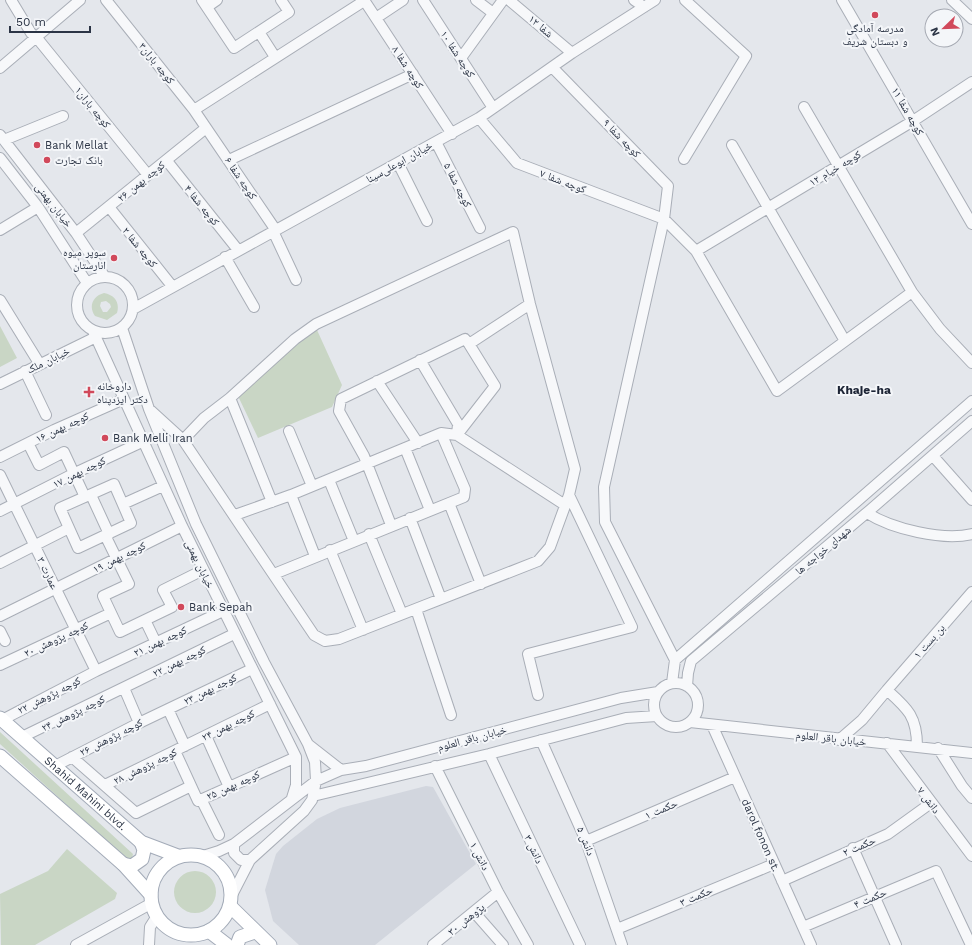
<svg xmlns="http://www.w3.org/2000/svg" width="972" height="945" font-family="'Work Sans','Noto Naskh Arabic',sans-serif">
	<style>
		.built { fill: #d2d6de }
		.green { fill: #c9d6c5; fill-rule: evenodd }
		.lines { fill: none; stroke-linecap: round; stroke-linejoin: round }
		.minor-casing { stroke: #a9aeb7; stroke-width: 12 }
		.major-casing { stroke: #a3abb8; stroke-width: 15 }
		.minor { stroke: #f7f8fa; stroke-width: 10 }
		.major { stroke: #fff; stroke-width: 13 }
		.poi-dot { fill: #d1495b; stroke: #f4f6f9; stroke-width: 1.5 }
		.labels { text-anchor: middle; stroke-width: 4; stroke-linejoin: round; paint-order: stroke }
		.street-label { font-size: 11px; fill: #2b3445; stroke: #f4f6f9 }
		.poi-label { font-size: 11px; fill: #2b3445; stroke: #f4f6f9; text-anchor: start }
		.neighbourhood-label { font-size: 12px; font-weight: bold; fill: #1d2536; stroke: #f4f6f9 }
	</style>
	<rect width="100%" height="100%" fill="#e4e7ec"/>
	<path class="built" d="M426,786L433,787L476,864L375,945H299L273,921L265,890L276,854L283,846L317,819L340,808Z"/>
	<path class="green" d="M104,293C115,295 120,303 117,313L107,320L95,316C88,306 93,296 104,293ZM106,301L110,304L111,307L107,312H103L100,306L101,302Z
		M0,326L17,358L0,367Z
		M317,330L342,385L332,407L258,438L238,396L300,342Z
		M0,732L133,854L132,858L126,859L0,744Z
		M67,849L117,893L115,899L35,945H1L0,894L48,871Z
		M174 892a21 21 0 1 1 42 0a21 21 0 1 1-42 0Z"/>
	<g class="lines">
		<g class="minor-casing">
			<path id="minor" d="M11,0L31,33L37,38L148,175
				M106,0L194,110L275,229
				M202,0L234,48L289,12L281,0
				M364,0L452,134
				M423,0L493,108
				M476,0L493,13
				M509,0L572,53
				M634,0L644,7
				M842,0L972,224
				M952,0L972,19
				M207,7L217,0
				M376,18L403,0
				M259,32L275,57
				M461,58L503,0
				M552,67L668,186L664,219L604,487L605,522L675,660L672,683
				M0,68L80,0
				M804,107L912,292L940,329L972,363
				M194,110L364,1
				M479,118L517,163L664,219L696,251L777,391L912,292
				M0,135L76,233L105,277
				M4,140L63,116
				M436,142L480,228
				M732,145L845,341
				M0,158L38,207L87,283
				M684,159L746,56L685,0
				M229,160L413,74
				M167,161L238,250
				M398,163L427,221
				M109,207L172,286
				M0,230L38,207
				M273,231L296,280
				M76,233L206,128
				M696,251L913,121L972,82
				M225,257L254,307
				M77 305a28 28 0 1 1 56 0a28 28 0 1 1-56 0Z
				M0,300L39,363
				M133,309L479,118L572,53L655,0
				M122,328L149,409L196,524L264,662L308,744L315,762L316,781L312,800L304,811L250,860L232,895
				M93,331L182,526L296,757V785L292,798
				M420,360L458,424L457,435
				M25,371L46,415
				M377,381L418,443
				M0,384L96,337
				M230,398L272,502
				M149,409L183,440L314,635L325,641L339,639L538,561L550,547L569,495L575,469L530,304L513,232L316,324L295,339L230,398L204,418L183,440
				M289,431L312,486
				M457,435L495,386L469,344
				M28,443L39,465L64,452L85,497
				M405,448L430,510
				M933,456L972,500
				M0,457L54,430L124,399
				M0,475L96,671
				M329,480L354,541
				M114,484L131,523L78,548L60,508Z
				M91,495L109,534
				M291,495L315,556
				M449,503L481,584
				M123,504L163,486
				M0,511L75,473L144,441
				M867,513C892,529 943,541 972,534
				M235,515L291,495L441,433L457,435L565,505
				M410,518L441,599
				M391,525L364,456L339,411L341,399L465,339L469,344L530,304
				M369,534L402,614
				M105,535L129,584L103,596L120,632L172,607L163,590L203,570
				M330,550L363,630
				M0,563L69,528
				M274,574L464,497L465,489L441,433
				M416,609L451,715
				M0,616L182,526
				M145,620L156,643
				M0,631L5,641
				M675,660L972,401
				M0,665L111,613
				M654 705a22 22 0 1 1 44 0a22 22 0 1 1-44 0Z
				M687,686L688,673L691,661L870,510L972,421
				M124,688L139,723
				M887,690L972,592
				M538,695L528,654L632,627L569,495
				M168,709L185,746
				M2,720L96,671L223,611
				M690,722L972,753
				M712,725L811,945
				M206,736L229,787
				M22,737L234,634
				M541,740L586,841L622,945
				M839,740L862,720L887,690C907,708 917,716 917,746
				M887,743L972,856
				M309,745L341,770
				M938,748L962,786L972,798
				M175,751L198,801L296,757
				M489,754L580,945
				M72,757L136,813L191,786
				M55,766L139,723L252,669
				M435,766L498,892L528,945
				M105,785L270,704
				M313,796L489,754L626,718L657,716
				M201,799L219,835
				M586,841L735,777
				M234,844V853L241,860H250
				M853,848L896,945
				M203,856L219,851L234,844L316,781L341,770L366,766L621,698L658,692
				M782,881L888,834L931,803
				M474,912L503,945
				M803,927L936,871L971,945
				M617,929L774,864
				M76,945L152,903
				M149,945L150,927L157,916
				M433,945L498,892"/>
		</g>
		<g class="major-casing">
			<g id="major">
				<path id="s1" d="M0,718L141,842L178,856"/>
				<path d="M0,756L123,864L151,895"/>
				<circle cx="191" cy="895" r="40"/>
				<path d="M123,864L132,866L142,859L144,850L141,842"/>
				<path d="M230,906L270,945"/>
				<path d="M209,931L227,945"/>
				<path d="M237,945L240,937L255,932"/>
			</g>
		</g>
		<use href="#minor" class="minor"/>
		<use href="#major" class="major"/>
	</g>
	<g class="poi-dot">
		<circle cx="875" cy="15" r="4"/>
		<circle cx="37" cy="145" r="4"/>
		<circle cx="47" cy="160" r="4"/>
		<circle cx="114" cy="258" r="4"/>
		<path d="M87 386h4v4h4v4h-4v4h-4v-4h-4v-4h4z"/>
		<circle cx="105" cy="438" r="4"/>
		<circle cx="181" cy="607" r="4"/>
	</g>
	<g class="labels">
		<g class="street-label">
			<text transform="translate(541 26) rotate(40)" y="4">شفا ۱۲</text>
			<text transform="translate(458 54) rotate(57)" y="4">کوچه شفا ۱۰</text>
			<text transform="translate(157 63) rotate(51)" y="4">کوچه باران۳</text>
			<text transform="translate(408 67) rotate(57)" y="4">کوچه شفا ۸</text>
			<text transform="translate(93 107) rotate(51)" y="4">کوچه باران۱</text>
			<text transform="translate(908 111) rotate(60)" y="4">کوچه شفا ۱۱</text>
			<text transform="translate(622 138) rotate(46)" y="4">کوچه شفا ۹</text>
			<text transform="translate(399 162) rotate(-29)" y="4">خیابان ابوعلی‌سینا</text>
			<text transform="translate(835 168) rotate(-31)" y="4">کوچه خیام ۱۲</text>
			<text transform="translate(241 178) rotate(56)" y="4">کوچه شفا ۶</text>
			<text transform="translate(141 181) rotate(-39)" y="4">کوچه بهمن ۲۶</text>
			<text transform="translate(563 181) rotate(21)" y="4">کوچه شفا ۷</text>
			<text transform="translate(458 185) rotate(63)" y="4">کوچه شفا ۵</text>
			<text transform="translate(54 205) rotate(52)" y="4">خیابان بهمنی</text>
			<text transform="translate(202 205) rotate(51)" y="4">کوچه شفا ۴</text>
			<text transform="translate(140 247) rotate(51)" y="4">کوچه شفا ۲</text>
			<text transform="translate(48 360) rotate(-26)" y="4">خیابان ملک</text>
			<text transform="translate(62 427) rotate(-25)" y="4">کوچه بهمن ۱۶</text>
			<text transform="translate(79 472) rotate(-26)" y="4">کوچه بهمن ۱۷</text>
			<text transform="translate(823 550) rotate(-40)" y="4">شهدای خواجه ها</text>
			<text transform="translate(119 557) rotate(-26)" y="4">کوچه بهمن ۱۹</text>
			<text transform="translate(200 564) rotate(64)" y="4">خیابان بهمنی</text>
			<text transform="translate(48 573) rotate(64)" y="4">عمارت ۳</text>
			<text transform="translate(56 639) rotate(-25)" y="4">کوچه پژوهش ۲۰</text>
			<text transform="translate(160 641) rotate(-25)" y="4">کوچه بهمن ۲۱</text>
			<text transform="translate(929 641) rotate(-49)" y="4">بن بست ۱</text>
			<text transform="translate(179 661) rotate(-26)" y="4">کوچه بهمن ۲۲</text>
			<text transform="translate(210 689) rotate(-26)" y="4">کوجه بهمن ۲۳</text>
			<text transform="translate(49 695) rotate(-27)" y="4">کوچه پژوهش ۲۲</text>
			<text transform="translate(73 713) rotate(-26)" y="4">کوچه پژوهش ۲۴</text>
			<text transform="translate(228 725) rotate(-26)" y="4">کوچه بهمن ۲۴</text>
			<text transform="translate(111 737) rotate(-27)" y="4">کوچه پژوهش ۲۶</text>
			<text transform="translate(472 738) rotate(-15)" y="4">خیابان باقر العلوم</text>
			<text transform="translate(831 738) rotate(6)" y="4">خیابان باقر العلوم</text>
			<text transform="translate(145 766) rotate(-26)" y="4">کوچه پژوهش ۲۸</text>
			<text transform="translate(233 785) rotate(-24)" y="4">کوچه بهمن ۲۵</text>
			<text dy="4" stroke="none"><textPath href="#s1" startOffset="114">Shahid Mahini blvd.</textPath></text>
			<text transform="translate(929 800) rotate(53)" y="4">دانش ۷</text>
			<text transform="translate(661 809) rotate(-23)" y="4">حکمت ۱</text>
			<text transform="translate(761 835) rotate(66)" y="4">darol fonon st.</text>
			<text transform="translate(586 841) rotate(68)" y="4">دانش ۵</text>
			<text transform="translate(859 846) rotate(-23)" y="4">حکمت ۲</text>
			<text transform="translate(534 849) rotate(65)" y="4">دانش ۳</text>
			<text transform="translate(480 856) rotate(63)" y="4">دانش ۱</text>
			<text transform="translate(696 896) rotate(-23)" y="4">حکمت ۳</text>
			<text transform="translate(870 898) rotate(-23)" y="4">حکمت ۴</text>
			<text transform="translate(466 919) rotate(-39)" y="4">پژوهش ۳۰</text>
		</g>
		<g class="poi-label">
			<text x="875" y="32" text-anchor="middle">مدرسه آمادگی<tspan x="875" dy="13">و دبستان شریف</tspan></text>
			<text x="45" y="149">Bank Mellat</text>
			<text x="55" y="164">بانک تجارت</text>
			<text x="106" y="256" text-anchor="end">سوپر میوه<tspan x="106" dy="13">انارستان</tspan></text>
			<text x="97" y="390">داروخانه<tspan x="97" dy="13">دکتر ایزدپناه</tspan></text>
			<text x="113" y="442">Bank Melli Iran</text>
			<text x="189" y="611">Bank Sepah</text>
		</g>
		<g class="neighbourhood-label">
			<text x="864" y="394">Khaje-ha</text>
		</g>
	</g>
	<g transform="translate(944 28) rotate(247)"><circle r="19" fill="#f4f6f9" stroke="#a4a8b1"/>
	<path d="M0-3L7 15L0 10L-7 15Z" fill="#d1495b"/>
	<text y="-6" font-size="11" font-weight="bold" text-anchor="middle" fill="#2b3445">N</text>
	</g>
	<path d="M10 26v6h80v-6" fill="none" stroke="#2b3445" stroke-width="2"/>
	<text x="16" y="26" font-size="12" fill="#2b3445" stroke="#f4f6f9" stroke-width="3" paint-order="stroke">50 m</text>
</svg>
